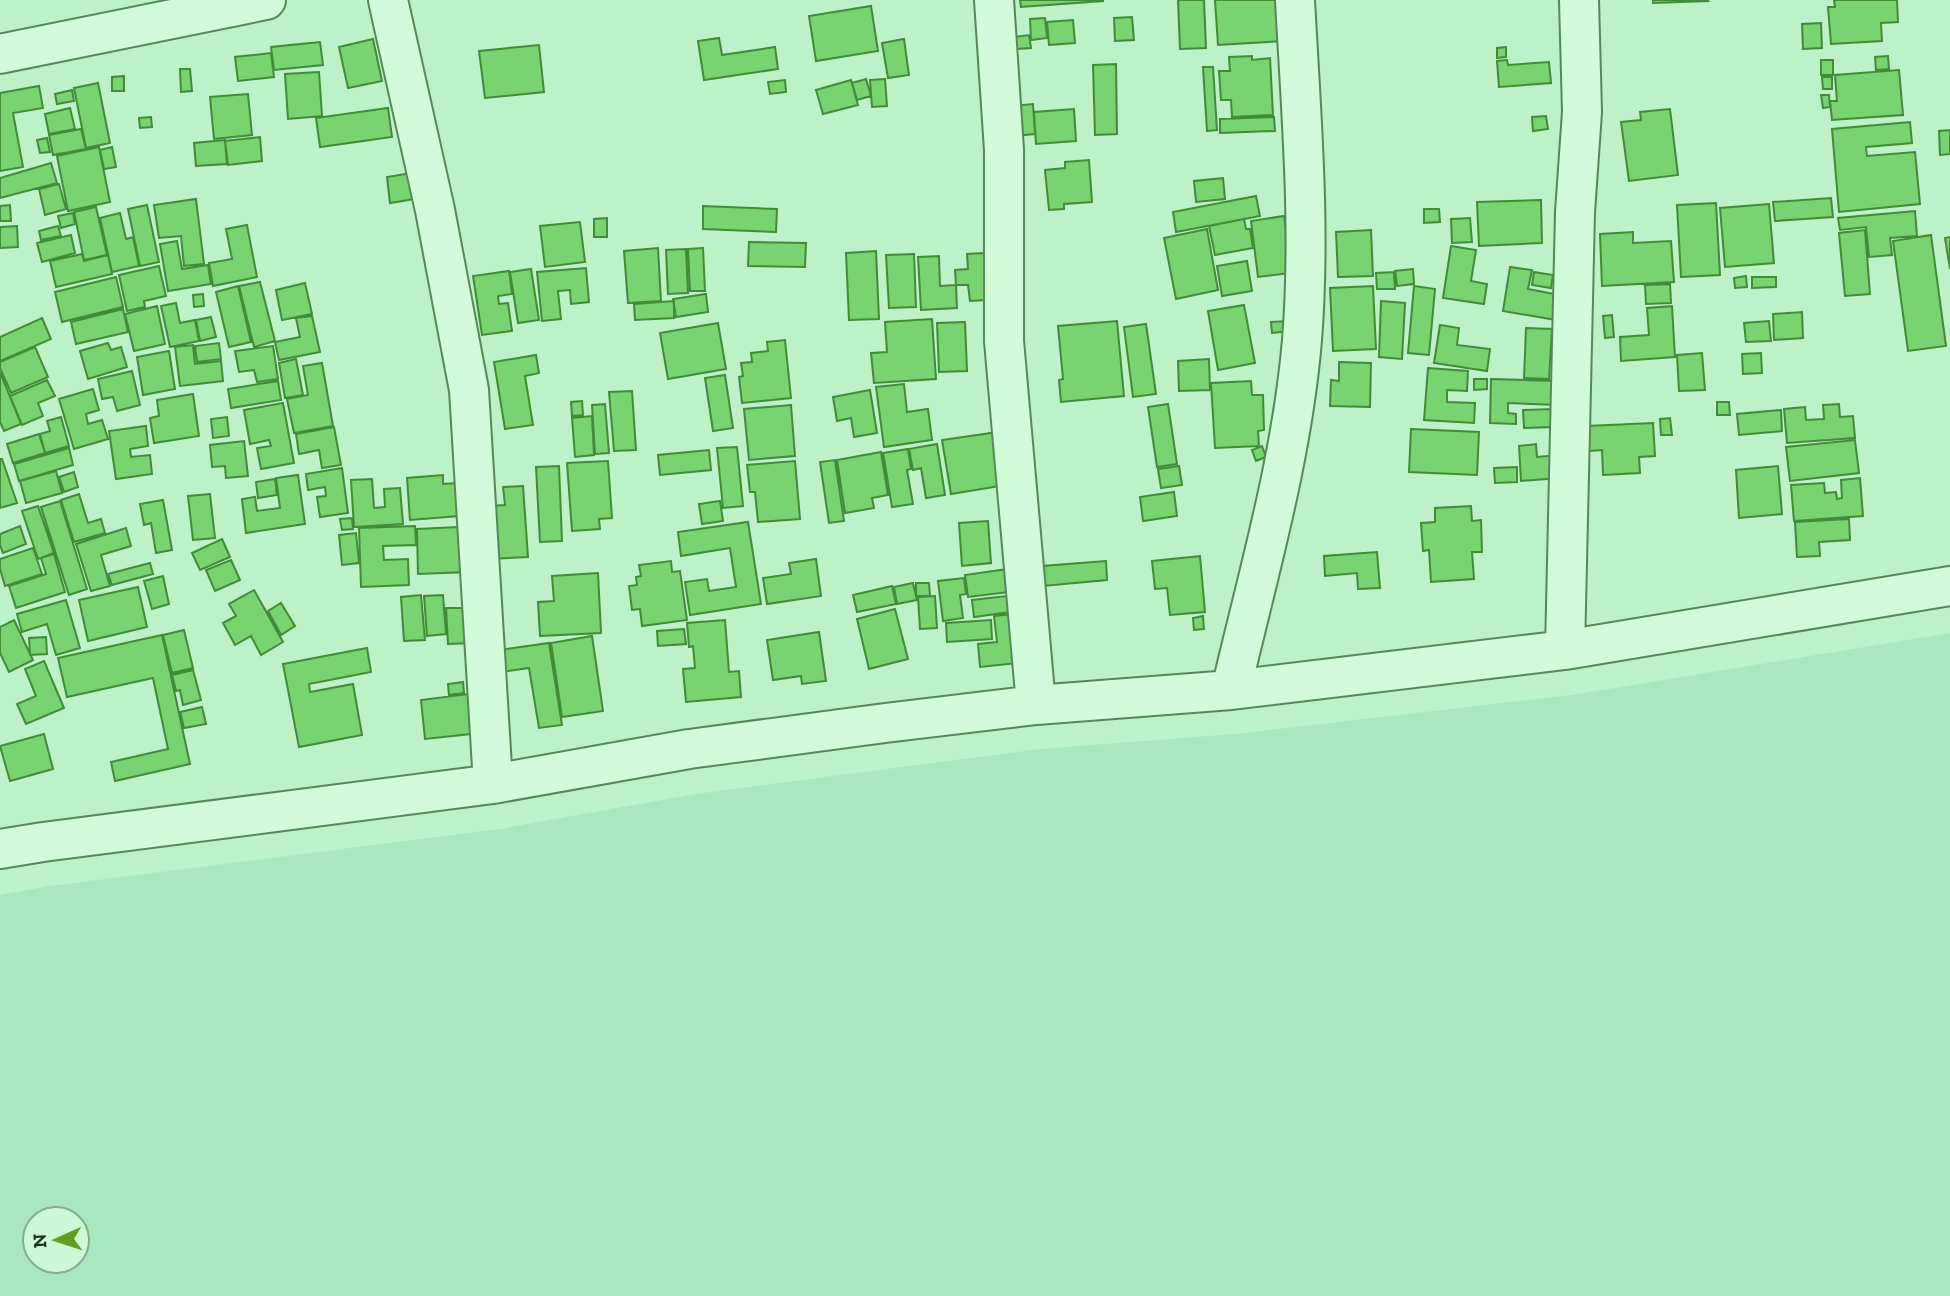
<svg xmlns="http://www.w3.org/2000/svg" width="1950" height="1296" font-family="'Zilla Slab',serif">
	<style>
		.farmland { fill: #aae7be; fill-rule: evenodd }
		.building { fill: #79d370; stroke: #428b39; stroke-width: 2 }
		.lines { fill: none; stroke-linecap: round; stroke-linejoin: round }
		.minor-casing { stroke: #558a56; stroke-width: 42 }
		.minor { stroke: #d1fbd9; stroke-width: 38 }
	</style>
	<rect width="100%" height="100%" fill="#bdf1c7"/>
	<path class="farmland" d="M1950,633V1296H0V895L50,886L500,829L696,794L1040,749L1235,734L1572,695ZM35,1219H77V1261H35Z"/>
	<path class="building" d="M1020,0H1103V1L1021,7Z
		M1178,0H1204L1206,48L1180,49Z
		M1215,0H1282L1284,41L1218,45Z
		M1653,0H1707L1708,1L1653,3Z
		M1834,0H1897L1898,22L1881,23L1882,41L1831,44L1828,7H1835Z
		M871,6L878,51L816,61L809,16Z
		M1132,17L1134,40L1115,41L1114,18Z
		M1045,18L1047,38L1031,40L1030,19Z
		M1073,20L1075,43L1049,45L1047,22Z
		M1821,23L1822,48L1803,49L1802,24Z
		M1029,35L1031,48L1015,49L1014,37Z
		M719,38L722,55L775,47L778,69L704,80L698,41Z
		M373,39L382,81L348,88L339,47Z
		M904,39L909,75L888,78L882,43Z
		M320,42L323,65L274,70L271,47Z
		M539,45L544,92L485,98L479,51Z
		M1506,47V57L1497,58V48Z
		M271,53L274,77L238,81L235,57Z
		M1252,56V60L1270,58L1273,115L1232,117L1231,100H1221L1219,71H1230L1229,57Z
		M1888,56L1889,69L1876,70L1875,57Z
		M1507,60L1508,65L1549,62L1551,83L1499,87L1497,61Z
		M1821,60H1833V75H1821Z
		M1116,64L1117,134L1095,135L1093,65Z
		M1203,67H1213L1217,130L1207,131Z
		M180,69H190L192,91L181,92Z
		M1899,70L1903,115L1832,120L1830,101H1837L1835,75Z
		M319,72L322,116L288,119L285,74Z
		M124,76V91H112V77Z
		M1822,77H1832V89H1823Z
		M866,79L871,96L857,100L852,83Z
		M885,79L887,106L872,107L870,80Z
		M785,80L786,92L770,94L768,82Z
		M851,80L858,105L823,114L816,90Z
		M98,83L110,143L86,148L74,88Z
		M39,86L43,108L13,113L23,167L0,171V93Z
		M72,90L74,101L57,104L55,94Z
		M248,94L252,135L214,139L210,97Z
		M1821,95H1829L1830,107L1823,108Z
		M1033,104L1035,134L1012,136L1010,106Z
		M70,108L75,129L49,134L45,114Z
		M388,108L392,137L320,147L316,118Z
		M1074,109L1076,141L1036,144L1034,112Z
		M1670,109L1678,175L1629,181L1621,122L1641,120L1640,112Z
		M1546,116L1548,129L1533,131L1532,117Z
		M151,117L152,127L140,128L139,118Z
		M1274,117L1275,131L1220,133V119Z
		M1910,122L1912,143L1866,147L1867,156L1915,152L1920,204L1839,212L1832,129Z
		M81,129L86,149L53,155L49,135Z
		M1950,130V154L1940,155L1939,131Z
		M260,137L262,161L228,165L225,141Z
		M47,138L50,152L40,153L37,140Z
		M225,140L227,164L196,166L194,143Z
		M99,147L110,202L68,211L57,156Z
		M112,147L116,167L104,169L100,150Z
		M1089,160L1092,202L1064,204V209L1049,210L1045,170L1065,168V162Z
		M51,163L57,183L0,198V178Z
		M418,172L421,198L390,203L387,177Z
		M1223,178L1225,199L1196,202L1194,181Z
		M59,184L66,209L45,215L39,189Z
		M1256,196L1260,216L1176,232L1173,212Z
		M1831,198L1833,217L1775,221L1773,202Z
		M196,199L204,264L184,266L181,236L159,238L154,205Z
		M1541,200L1542,243L1479,246L1477,202Z
		M1716,203L1720,275L1681,277L1677,205Z
		M1769,204L1774,263L1725,267L1720,208Z
		M10,205L11,221H0V206Z
		M147,205L159,262L140,266L128,209Z
		M703,206L777,209L776,232L703,229Z
		M96,207L107,255L84,260L74,212Z
		M1424,209H1439L1440,222L1424,223Z
		M1915,211L1917,236L1890,238L1892,255L1869,257L1866,227L1840,230L1838,218Z
		M73,213L75,224L61,228L58,216Z
		M120,213L126,239L133,237L139,266L112,272L100,218Z
		M1284,216L1291,273L1258,277L1251,221Z
		M607,218V237H594V219Z
		M1470,218L1472,242L1452,243L1451,219Z
		M1244,219L1246,229H1250L1253,248L1215,255L1209,226Z
		M580,222L585,262L545,267L540,226Z
		M247,225L257,277L213,286L209,263L232,259L226,229Z
		M17,226L18,247L0,248V227Z
		M58,226L61,236L41,240L39,231Z
		M1207,229L1218,290L1176,299L1164,238Z
		M1371,230L1373,276L1338,277L1336,232Z
		M1865,230L1870,294L1845,296L1839,233Z
		M1633,232V243L1671,241L1674,282L1602,286L1600,234Z
		M71,235L75,253L42,262L37,243Z
		M1931,235L1946,346L1908,351L1893,241Z
		M1950,237V269L1945,238Z
		M177,241L182,269L208,265L211,284L168,291L160,244Z
		M749,242L806,243L805,267L748,266Z
		M1451,246L1476,250L1471,281L1487,284L1484,304L1443,298Z
		M658,248L661,301L628,303L624,251Z
		M703,248L705,291H690L688,249Z
		M686,249L688,293L668,294L666,250Z
		M876,251L879,319L849,320L846,253Z
		M984,253L987,300L970,301L968,285H956L955,270L968,269L967,254Z
		M82,254L84,261L108,255L112,274L56,287L50,261Z
		M914,254L916,307L889,308L886,255Z
		M939,256L940,286L956,285L957,308L921,310L918,257Z
		M1247,261L1252,291L1222,296L1217,266Z
		M159,266L166,296L144,301L145,307L127,311L119,275Z
		M1510,267L1532,270L1528,289L1560,295L1556,320L1503,311Z
		M586,268L589,302L571,304L570,290L558,291L561,319L542,321L537,272Z
		M531,269L539,320L518,323L510,272Z
		M1413,269L1414,284L1397,286L1395,271Z
		M509,271L512,294L498,296L499,304L508,303L512,331L482,335L473,276Z
		M1394,272L1395,289H1377L1376,273Z
		M1534,272L1553,275L1551,288L1532,285Z
		M1746,276L1747,287L1735,288L1734,278Z
		M116,277L123,307L62,322L55,292Z
		M1752,277H1776V287L1752,288Z
		M260,282L275,341L254,347L239,286Z
		M305,283L312,314L282,320L276,290Z
		M1670,284L1671,303L1646,304L1645,285Z
		M238,286L251,342L229,347L216,292Z
		M1373,286L1376,349L1333,351L1330,288Z
		M1414,286L1435,289L1429,355L1408,353Z
		M203,294L204,306L194,307L193,295Z
		M706,294L708,312L676,317L673,299Z
		M674,301V318L635,320L634,304Z
		M1381,301L1405,303L1402,359L1379,357Z
		M176,303L180,323L195,320L199,341L170,347L161,306Z
		M1244,305L1255,363L1218,370L1208,311Z
		M157,306L165,344L134,351L125,314Z
		M1672,306L1675,357L1621,361L1620,337L1649,335L1647,308Z
		M123,309L128,332L76,344L71,322Z
		M1802,312L1803,338L1774,340L1773,314Z
		M1612,315L1614,337L1605,338L1603,316Z
		M312,316L320,352L279,360L275,342L300,337L296,318Z
		M211,317L216,337L200,341L196,320Z
		M42,318L51,339L0,361V337Z
		M932,319L936,379L874,383L871,353L887,352L885,322Z
		M1117,321L1124,396L1061,402L1059,380L1063,379L1058,326Z
		M1290,321L1291,331L1272,333L1271,322Z
		M1769,321L1771,341L1746,342L1744,323Z
		M965,322L967,371L939,372L937,323Z
		M718,323L726,369L668,379L660,333Z
		M1146,324L1156,394L1133,397L1124,327Z
		M1440,325L1459,328L1457,345L1490,349L1487,371L1434,363Z
		M1526,328L1552,329L1549,379L1524,378Z
		M785,340L791,398L742,403L739,377L743,376L741,363L752,362L751,353L768,351L767,342Z
		M108,343L111,350L121,347L127,367L88,379L80,351Z
		M219,343L221,359L197,362L195,346Z
		M193,345L195,364L221,361L223,381L180,386L175,347Z
		M273,346L278,379L257,382L254,370L239,372L235,351Z
		M35,347L48,377L11,393L0,368V362Z
		M169,351L175,389L143,395L137,357Z
		M1702,353L1705,390L1679,391L1677,355Z
		M1761,353L1762,373L1743,374L1742,354Z
		M536,355L539,373L525,376L533,425L505,429L494,362Z
		M296,359L303,395L285,398L279,363Z
		M1209,359L1210,390L1179,391L1178,361Z
		M1339,362L1371,363L1370,407L1330,406L1331,380L1339,381Z
		M322,363L333,426L294,433L287,399L308,395L303,366Z
		M1428,368L1468,371L1467,391L1447,390V402L1475,403L1474,423L1424,420Z
		M132,371L140,405L117,411L113,397L102,399L98,379Z
		M0,372L21,424L4,431L0,422Z
		M725,375L733,428L713,431L705,378Z
		M1474,379H1487V389L1474,390Z
		M1491,379L1558,381L1557,405L1508,403V413L1516,414V424L1490,423Z
		M47,380L55,396L38,403L43,416L22,425L10,396Z
		M278,381L281,400L231,408L228,389Z
		M1251,381L1252,395H1263L1264,430L1258,431L1259,446L1215,448L1211,383Z
		M904,384L907,412L928,409L932,440L884,447L876,387Z
		M93,389L99,410L86,414L88,424L102,420L108,439L74,449L59,399Z
		M870,390L877,433L854,437L851,418L837,421L833,397Z
		M632,391L636,450L614,451L609,392Z
		M193,394L199,436L154,443L150,418L159,416L157,400Z
		M582,401L583,415L572,416L571,402Z
		M1717,402H1729L1730,415H1717Z
		M283,403L294,463L261,469L257,448L271,446L269,440L250,444L244,410Z
		M605,404L609,453L595,454L592,405Z
		M1168,404L1177,464L1157,467L1148,407Z
		M1839,404L1840,417L1853,416L1855,438L1787,443L1784,409L1805,407L1806,420L1824,419L1823,405Z
		M791,405L795,456L749,460L744,409Z
		M1555,409V427L1524,428L1523,410Z
		M1781,410L1782,431L1739,435L1737,414Z
		M592,416L594,455L575,457L572,418Z
		M61,417L69,446L45,453L40,434L50,431L47,421Z
		M227,417L229,436L213,438L211,419Z
		M1670,418L1672,435H1661L1660,419Z
		M1653,423L1655,456L1639,457L1640,473L1603,475L1602,450L1589,451L1587,426Z
		M146,426L148,446L130,449L131,457L150,455L152,474L116,479L109,431Z
		M334,427L341,465L322,468L319,450L299,454L296,434Z
		M1411,429L1479,432L1477,475L1409,472Z
		M998,432L1006,485L951,494L942,440Z
		M39,434L45,453L13,463L7,444Z
		M1855,440L1859,473L1790,481L1786,447Z
		M244,441L248,476L226,478L225,466L212,467L210,445Z
		M937,444L945,495L926,498L921,468L913,470L909,449Z
		M1536,444L1537,457L1558,455L1560,478L1521,481L1519,446Z
		M1262,446L1266,457L1256,461L1252,450Z
		M737,447L743,506L723,508L717,448Z
		M69,448L73,465L19,481L14,464Z
		M908,449L911,469L907,470L913,504L892,507L883,453Z
		M709,450L711,470L660,475L658,455Z
		M881,452L888,495L872,498L874,508L845,513L837,460Z
		M0,459H2L17,503L0,508Z
		M835,460L844,521L829,523L820,462Z
		M608,461L612,518L599,519L600,529L572,531L567,463Z
		M795,461L800,519L758,522L755,492H750L747,465Z
		M559,466L562,541L540,542L536,467Z
		M1179,466L1182,485L1161,488L1158,469Z
		M1778,466L1782,514L1739,518L1736,470Z
		M1517,467V482L1495,483L1494,468Z
		M342,468L348,513L320,517L317,497L326,496L325,487L308,490L306,474Z
		M56,471L62,493L26,503L20,481Z
		M74,472L78,487L64,492L59,477Z
		M298,475L305,524L246,533L242,499L255,497L257,511L280,508L276,478Z
		M443,475V484L457,483L459,516L410,520L407,478Z
		M1860,478L1863,516L1794,521L1791,485L1824,483L1825,493L1836,492L1837,499L1842,498L1841,480Z
		M275,479L277,495L258,498L256,482Z
		M372,479L374,508L385,507L384,489L400,488L403,524L354,527L351,480Z
		M523,486L528,557L490,559L488,506L505,505L503,487Z
		M1174,492L1177,516L1143,521L1140,497Z
		M79,494L88,523L101,519L105,533L74,542L61,500Z
		M210,494L215,538L193,540L188,496Z
		M163,500L172,550L156,553L151,523L144,525L140,504Z
		M60,501L87,589L69,595L41,507Z
		M720,501L723,521L702,524L699,504Z
		M38,506L54,553L38,559L22,511Z
		M1471,506L1472,521L1481,520L1482,552H1472L1474,579L1431,582L1429,550L1423,551L1421,523L1435,522V508Z
		M352,518L353,529L342,530L340,519Z
		M1849,519L1850,540L1819,542L1820,556L1797,557L1795,522Z
		M988,521L991,563L962,566L959,523Z
		M748,522L761,604L690,615L685,582L707,579L709,591L736,587L730,548L681,556L678,532Z
		M20,526L26,544L3,553L0,545V534Z
		M415,526L416,545L383,546L384,560L408,559L409,585L361,587L359,528Z
		M458,527L468,572L418,574L417,529Z
		M126,528L131,546L101,555L110,586L91,591L76,544Z
		M356,533L359,563L342,565L339,535Z
		M222,539L230,557L200,570L192,553Z
		M33,548L42,574L5,586L0,569V559Z
		M1377,552L1380,588L1358,589L1357,573L1325,576L1324,556Z
		M54,554L65,592L16,608L9,586L46,574L41,558Z
		M1200,556L1205,612L1170,615L1167,588L1155,589L1152,561Z
		M816,559L821,596L767,604L763,578L791,574L789,563Z
		M231,560L240,580L215,591L206,570Z
		M671,561L672,572L680,571L687,620L642,626L640,609L632,610L629,586L637,585L636,577L641,576L639,565Z
		M1106,561L1107,580L1043,586L1042,566Z
		M150,563L153,574L112,585L108,574Z
		M1015,568L1017,591L968,597L965,575Z
		M598,573L601,633L540,636L538,602L554,601L552,576Z
		M163,576L169,604L152,609L144,581Z
		M964,578L966,594L960,595L963,618L943,621L938,581Z
		M913,583L917,600L897,604L894,587Z
		M916,583H929L930,596H916Z
		M892,586L896,604L857,612L853,595Z
		M138,587L147,627L88,641L79,600Z
		M254,590L283,642L261,655L251,636L235,645L223,623L236,616L229,604Z
		M421,595L425,640L404,641L401,597Z
		M443,595L446,634L427,636L424,596Z
		M1016,595L1018,611L974,617L972,600Z
		M935,596L937,628L920,629L918,597Z
		M66,600L80,648L56,655L47,624L22,632L17,614Z
		M281,603L295,626L281,635L268,611Z
		M446,608H472L474,643L448,644Z
		M895,609L908,659L869,669L857,619Z
		M1022,613L1027,662L980,667L978,644L997,642L994,616Z
		M1203,616L1204,629L1194,630L1193,618Z
		M14,620L33,660L9,672L0,653V627Z
		M725,620L729,672L739,671L741,697L686,702L683,669L695,668L693,646L689,647L687,623Z
		M991,620L992,639L947,642L946,623Z
		M684,629L686,644L658,646L657,631Z
		M184,630L193,668L172,673L163,635Z
		M819,632L826,681L802,684L801,676L773,680L767,640Z
		M162,635L190,764L115,781L111,762L168,749L153,678L67,697L58,658Z
		M592,636L603,711L562,717L551,643Z
		M46,637L47,654L30,655L29,638Z
		M549,643L562,725L539,728L529,668L502,672L499,650Z
		M367,648L371,672L309,684L310,692L353,684L362,735L299,747L283,664Z
		M44,661L64,708L26,724L17,704L36,696L25,669Z
		M193,670L201,700L183,705L180,690L176,691L172,675Z
		M463,682L464,693L449,695L448,684Z
		M476,693L480,733L425,739L421,700Z
		M202,707L206,724L184,728L180,712Z
		M44,734L53,769L10,781L0,746Z"/>
	<g class="lines">
		<g class="minor-casing">
			<path id="minor" d="M388,0L435,210L469,390L493,784
				M994,0L1004,150V341L1036,705
				M0,54L266,0
				M1565,650L1575,212L1582,112L1579,0
				M1231,690C1258,574 1292,459 1302,340C1311,227 1301,113 1295,0
				M0,849L43,842L493,784L689,749L885,723L1036,705L1231,690L1565,650L1950,586"/>
		</g>
		<use href="#minor" class="minor"/>
	</g>
	<g transform="translate(56 1240) rotate(267)"><circle r="33" fill="#cdf8d5" stroke="#86ab8b" stroke-width="2"/>
	<path d="M0-5L12 26L0 18L-12 26Z" fill="#629e20"/>
	<text y="-10" font-size="19" font-weight="bold" text-anchor="middle" fill="#1c381b">N</text>
	</g>
</svg>
